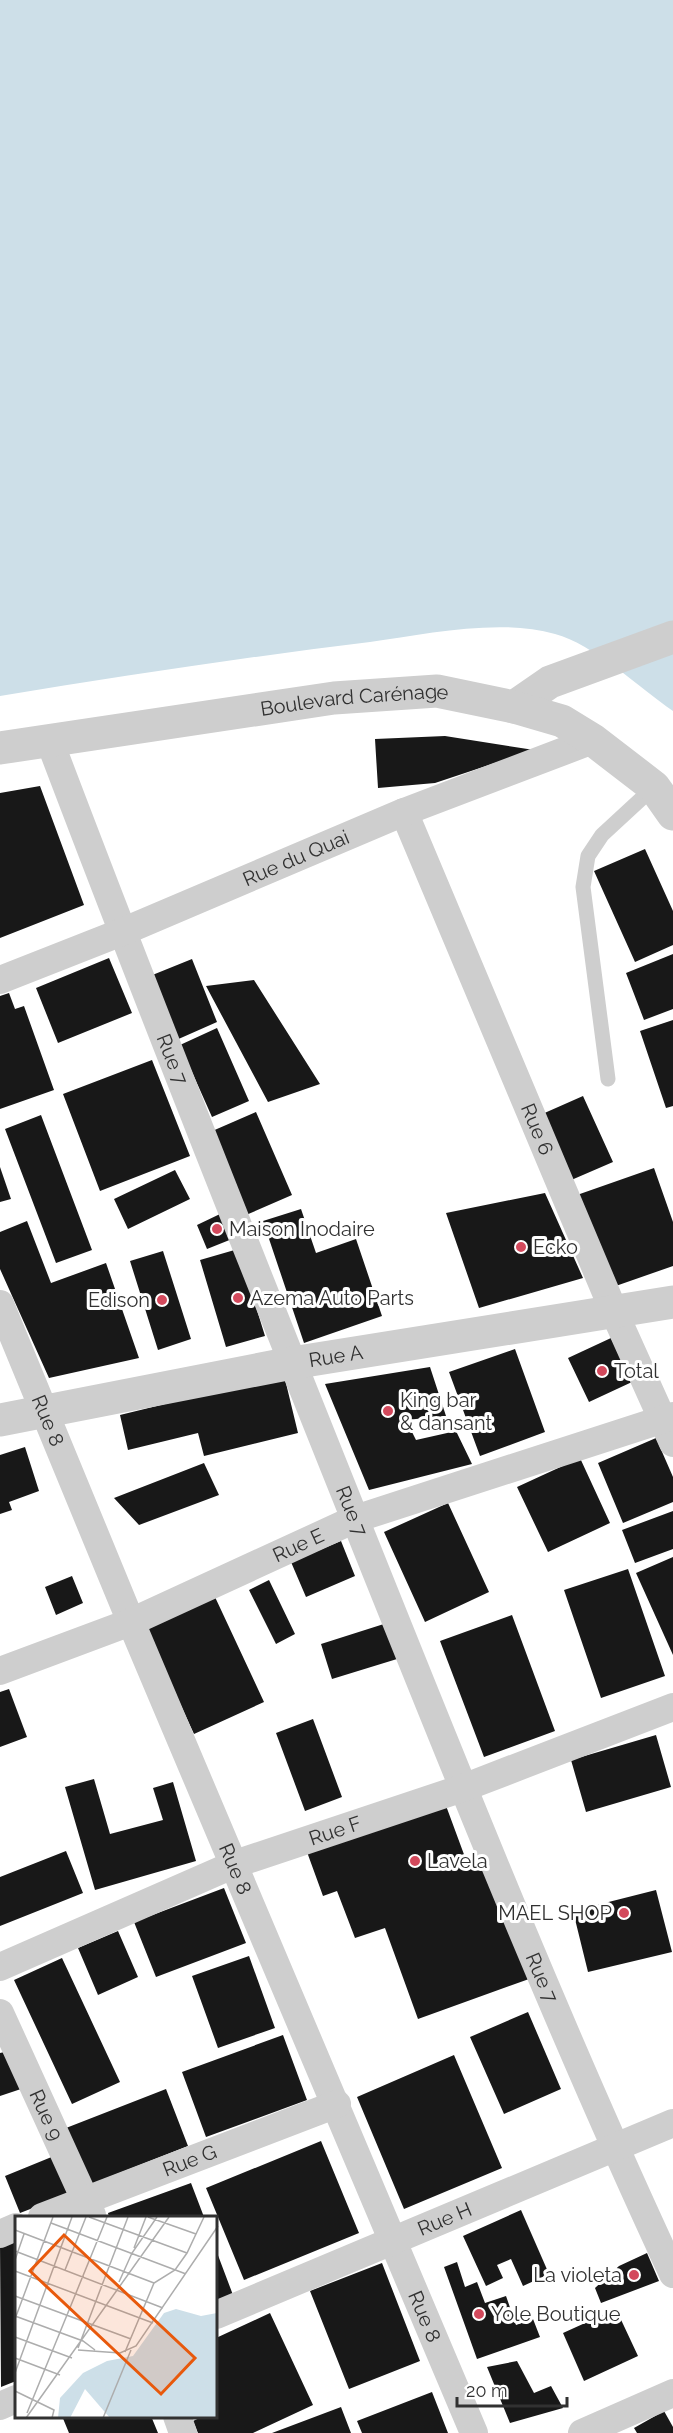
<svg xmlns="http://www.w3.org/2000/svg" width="673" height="2433" font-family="Raleway,sans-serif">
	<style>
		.water { fill: #cddfe8 }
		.building { fill: #181818 }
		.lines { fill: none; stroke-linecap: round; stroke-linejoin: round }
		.service { stroke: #cecece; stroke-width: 15 }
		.minor { stroke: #cecece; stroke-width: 28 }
		.tertiary { stroke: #cecece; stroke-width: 33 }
		.poi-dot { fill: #d3495c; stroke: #fff; stroke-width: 2 }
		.labels { text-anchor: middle; stroke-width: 6; stroke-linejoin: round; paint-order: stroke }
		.street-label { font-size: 20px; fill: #313131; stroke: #fff }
		.poi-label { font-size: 20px; fill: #313131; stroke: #fff; text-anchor: start }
		.inset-road { fill: none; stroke: #adadad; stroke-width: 1.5 }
		.view { fill: #e8590c; fill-opacity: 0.15; stroke: #e8590c; stroke-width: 3 }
		.inset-edge { fill: none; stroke: #313131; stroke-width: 3 }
	</style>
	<rect width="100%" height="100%" fill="#fff"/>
	<path class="water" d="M0,0H673V711C640,688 593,644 555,634C500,618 426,634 370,642C246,657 123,676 0,696Z"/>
	<path class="building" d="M445,736L534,750L435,783L378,788L375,739Z
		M40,786L84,905L0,938V793Z
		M645,849L673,911V945L635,962L594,871Z
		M673,954V1009L644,1020L626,973Z
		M109,958L132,1013L58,1043L36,988Z
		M192,959L217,1022L174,1041L145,978Z
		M254,980L320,1084L268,1102L206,986Z
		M9,993L15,1009L24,1006L54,1090L0,1109V996Z
		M673,1020V1106L666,1108L640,1031Z
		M217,1028L249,1101L212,1117L180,1045Z
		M152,1060L190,1156L100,1191L63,1094Z
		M583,1096L613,1162L569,1181L540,1115Z
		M256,1112L292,1195L246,1215L210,1132Z
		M41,1115L92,1250L56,1263L5,1129Z
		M0,1167L11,1199L0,1202Z
		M654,1168L673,1222V1266L610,1288L577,1195Z
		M175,1170L190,1199L128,1229L114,1199Z
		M545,1193L583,1278L479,1308L446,1213Z
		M301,1209L316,1253L356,1239L382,1316L304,1343L263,1221Z
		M220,1214L232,1239L207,1249L197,1225Z
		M27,1221L51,1283L106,1263L139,1358L49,1378L0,1269V1232Z
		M238,1249L265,1336L226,1347L200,1260Z
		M163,1251L191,1339L158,1350L130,1261Z
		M611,1338L632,1382L589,1402L568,1358Z
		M515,1349L545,1432L480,1456L449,1372Z
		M430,1367L446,1416L406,1420L416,1440L456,1431L472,1464L369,1490L325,1384Z
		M284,1375L298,1433L204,1456L198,1433L128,1450L120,1415Z
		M656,1438L673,1477V1502L623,1523L598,1463Z
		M25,1447L39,1491L9,1502L12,1510L0,1514V1455Z
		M580,1458L610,1523L548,1552L517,1487Z
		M204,1463L219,1495L139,1525L114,1498Z
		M448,1503L489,1592L425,1622L384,1532Z
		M673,1511V1549L635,1563L622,1530Z
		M341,1541L355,1576L306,1597L291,1562Z
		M673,1557V1655L636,1573Z
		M628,1569L665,1676L601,1698L564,1590Z
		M72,1576L83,1603L56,1615L45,1587Z
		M269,1580L295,1634L276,1644L249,1590Z
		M215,1597L264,1702L194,1734L146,1629Z
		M512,1615L555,1731L484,1757L440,1641Z
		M387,1623L397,1659L332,1679L321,1644Z
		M9,1689L27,1737L0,1747V1692Z
		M313,1719L342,1797L305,1811L276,1733Z
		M656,1735L671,1787L586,1812L571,1760Z
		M94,1779L110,1834L163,1820L153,1788L173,1782L196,1861L95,1890L65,1787Z
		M445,1803L469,1868L486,1862L529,1979L418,2019L385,1928L355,1938L337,1891L323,1896L307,1852Z
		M66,1851L83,1893L0,1926V1877Z
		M224,1888L246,1943L156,1977L134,1922Z
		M656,1890L672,1952L588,1972L573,1911Z
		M118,1931L138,1977L98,1995L78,1948Z
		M249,1956L275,2028L218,2048L192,1976Z
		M62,1958L120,2082L72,2104L14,1980Z
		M528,2012L561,2089L504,2114L470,2037Z
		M283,2035L307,2100L206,2137L182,2072Z
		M9,2051L21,2089L0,2096V2053Z
		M454,2055L502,2168L404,2209L357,2097Z
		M166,2089L188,2146L89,2185L66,2128Z
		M321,2141L359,2233L244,2280L206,2188Z
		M54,2156L69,2194L20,2213L5,2176Z
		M191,2183L204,2217H109L108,2213Z
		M521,2210L549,2274L523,2286L511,2259L497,2265L503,2278L486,2286L463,2236Z
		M16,2237V2381L1,2387L0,2243Z
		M216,2250L233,2295L216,2301Z
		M647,2253L659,2281L601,2303L595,2288L619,2266Z
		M457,2262L465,2287L477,2282L485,2303L506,2296L516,2325L533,2319L540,2337L477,2359L444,2267Z
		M382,2263L420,2361L349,2389L310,2291Z
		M616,2309L638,2356L584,2381L563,2333Z
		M270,2313L313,2405L253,2433H198L193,2421L204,2416H216V2338Z
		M517,2361L534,2393L551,2386L563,2408L510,2423L487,2367Z
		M432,2392L448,2433H362L357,2421Z
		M341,2407L351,2433H272Z
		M664,2411L673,2427V2433H637L634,2428Z
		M62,2416H151L158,2433H69Z"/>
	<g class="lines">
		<path class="service" d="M608,1079L583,887L588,856L602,835L654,787"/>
		<g class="minor">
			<path id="s1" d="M50,742C153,1014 261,1284 369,1554C466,1796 563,2038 673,2274"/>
			<path id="s2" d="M404,812L615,1314L673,1443"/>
			<path id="s3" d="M0,980L122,932L404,812L593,740"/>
			<path id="s4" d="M0,1304L131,1622L474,2433"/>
			<path id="s5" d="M0,1671L131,1622L355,1519L673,1416"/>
			<path id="s6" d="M0,1967L235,1864L463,1788L673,1707"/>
			<path id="s7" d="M0,2013L92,2215"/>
			<path id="s8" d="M42,2217L337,2104"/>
			<path d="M0,2234L16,2227"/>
			<path id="s9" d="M216,2315L673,2123"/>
			<path d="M0,2406L16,2399"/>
			<path d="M177,2416L183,2433"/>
			<path d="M582,2433L673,2393"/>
		</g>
		<g class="tertiary">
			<path d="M514,707L550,682L673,637"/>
			<path id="s10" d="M0,748L334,698L437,691L514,707L562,721L593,740L654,787L673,814"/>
			<path id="s11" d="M0,1420L292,1363L673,1302"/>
		</g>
	</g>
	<g class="poi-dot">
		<circle cx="217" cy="1229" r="6"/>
		<circle cx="521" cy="1247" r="6"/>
		<circle cx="238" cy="1298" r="6"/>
		<circle cx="162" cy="1300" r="6"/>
		<circle cx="602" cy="1371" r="6"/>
		<circle cx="388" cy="1411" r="6"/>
		<circle cx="415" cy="1861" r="6"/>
		<circle cx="624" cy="1913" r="6"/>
		<circle cx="634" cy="2275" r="6"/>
		<circle cx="479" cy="2314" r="6"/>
	</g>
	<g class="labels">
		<g class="street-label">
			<text dy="7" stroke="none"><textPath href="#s10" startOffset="358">Boulevard Carénage</textPath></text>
			<text dy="7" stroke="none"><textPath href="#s3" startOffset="320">Rue du Quai</textPath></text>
			<text dy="7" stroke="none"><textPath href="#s1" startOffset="340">Rue 7</textPath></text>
			<text dy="7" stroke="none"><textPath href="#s2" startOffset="344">Rue 6</textPath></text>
			<text dy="7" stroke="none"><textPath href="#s11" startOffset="342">Rue A</textPath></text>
			<text dy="7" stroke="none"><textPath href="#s4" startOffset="126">Rue 8</textPath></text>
			<text dy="7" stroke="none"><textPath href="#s1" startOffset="826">Rue 7</textPath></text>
			<text dy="7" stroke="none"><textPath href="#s5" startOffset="324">Rue E</textPath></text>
			<text dy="7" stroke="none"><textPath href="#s6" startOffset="362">Rue F</textPath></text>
			<text dy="7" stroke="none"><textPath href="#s4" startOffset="612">Rue 8</textPath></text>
			<text dy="7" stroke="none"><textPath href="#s1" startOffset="1330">Rue 7</textPath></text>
			<text dy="7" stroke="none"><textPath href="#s7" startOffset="112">Rue 9</textPath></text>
			<text dy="7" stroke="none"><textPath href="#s8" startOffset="158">Rue G</textPath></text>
			<text dy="7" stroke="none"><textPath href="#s9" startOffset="248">Rue H</textPath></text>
			<text dy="7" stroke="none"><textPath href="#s4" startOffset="1098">Rue 8</textPath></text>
		</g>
		<g class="poi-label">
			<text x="229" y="1236">Maison Inodaire</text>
			<text x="533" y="1254">Ecko</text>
			<text x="250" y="1305">Azema Auto Parts</text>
			<text x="150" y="1307" text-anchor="end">Edison</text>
			<text x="614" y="1378">Total</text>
			<text x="400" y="1407">King bar<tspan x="400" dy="23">&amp; dansant</tspan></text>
			<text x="427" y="1868">Lavela</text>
			<text x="612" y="1920" text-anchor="end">MAEL SHOP</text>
			<text x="622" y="2282" text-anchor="end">La violeta</text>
			<text x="491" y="2321">Yole Boutique</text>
		</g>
	</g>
	<g transform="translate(15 2216)">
		<rect width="202" height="202" fill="#fff"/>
		<path d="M161,93L186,100L202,97V202H95L70,173L55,202H43L45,182L68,157L92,145L118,140L149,97Z" fill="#cddfe8"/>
		<path class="inset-road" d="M74,1L172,37M133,1L181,18M36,7L171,58M0,14L139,67M119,32L131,1M0,35L148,92M0,44L9,18M50,54L71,1M0,55L138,107M104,66L117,37L142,1M0,80L116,123M0,100L68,125L80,134M0,103L38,1M0,121L57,142M63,132L113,1M63,134L105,137L121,130L203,10M110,136L139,67L160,54L172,37L189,1M0,142L45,159M0,157L57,1M0,175L39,194L37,202M12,197L92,1M11,202L154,1M88,202L116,134"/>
		<path class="view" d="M49,19L180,142L146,178L15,55Z"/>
		<rect width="202" height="202" class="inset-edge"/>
	</g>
	<path d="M457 2397v9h110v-9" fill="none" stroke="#313131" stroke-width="3"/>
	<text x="466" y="2397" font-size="18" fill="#313131" stroke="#ffffff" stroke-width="4.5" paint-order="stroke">20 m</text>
</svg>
